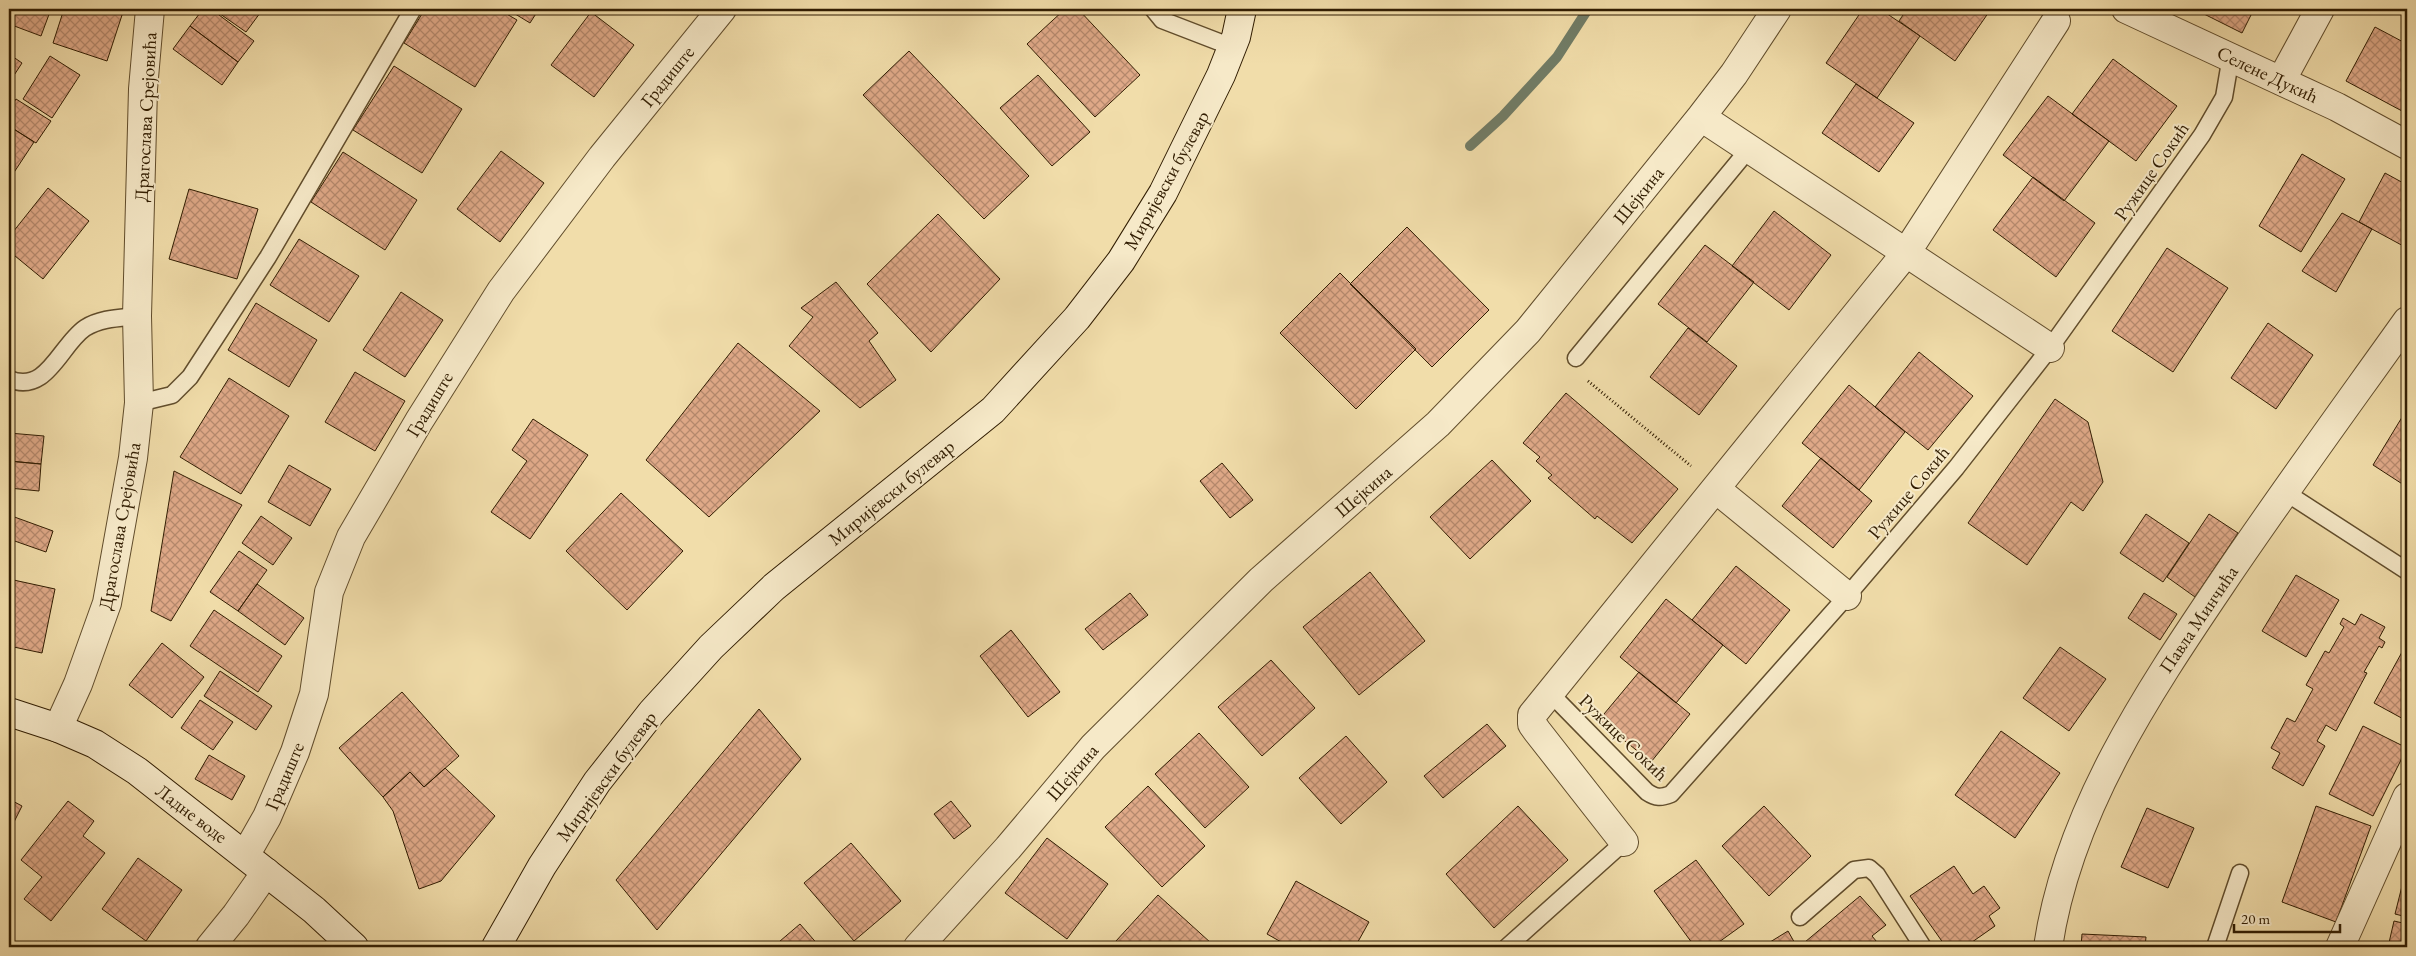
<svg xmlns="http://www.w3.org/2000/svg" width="2416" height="956" font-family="'EB Garamond',serif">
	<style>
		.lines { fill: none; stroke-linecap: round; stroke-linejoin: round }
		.stream { stroke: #717c66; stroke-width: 10 }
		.building { fill: url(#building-cross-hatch); stroke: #311d02 }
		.lane-casing { stroke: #614d2c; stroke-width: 19 }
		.street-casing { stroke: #614d2c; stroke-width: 30 }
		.secondary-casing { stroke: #311d02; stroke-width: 30 }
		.path { stroke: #311d02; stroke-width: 3; stroke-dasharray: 1 2.5; stroke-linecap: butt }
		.lane { stroke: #f6e9c8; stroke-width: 16 }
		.street { stroke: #f6e9c8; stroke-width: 28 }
		.secondary { stroke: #f6e9c8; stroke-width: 28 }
		.labels { text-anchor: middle; stroke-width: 4; stroke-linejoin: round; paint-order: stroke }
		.street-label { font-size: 19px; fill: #311d02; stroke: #f6e9c8 }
	</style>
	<defs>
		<pattern id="building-cross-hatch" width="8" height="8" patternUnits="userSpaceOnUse" patternTransform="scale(1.25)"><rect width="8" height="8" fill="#dfa988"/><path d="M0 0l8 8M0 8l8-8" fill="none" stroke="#b5896d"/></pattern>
	</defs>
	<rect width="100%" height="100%" fill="#f1ddaa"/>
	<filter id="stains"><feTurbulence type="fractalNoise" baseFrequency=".004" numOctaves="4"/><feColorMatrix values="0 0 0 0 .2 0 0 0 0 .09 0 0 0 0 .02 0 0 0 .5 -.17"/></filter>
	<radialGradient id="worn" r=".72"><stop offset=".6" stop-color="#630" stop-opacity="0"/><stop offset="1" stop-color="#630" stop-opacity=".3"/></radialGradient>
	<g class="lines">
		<path class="stream" d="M1470,146L1503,116L1557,57L1588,9"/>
	</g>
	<path class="building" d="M9,9H51L41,36L9,24Z
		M64,9H124L107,61L53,43Z
		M203,9H211L254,41L238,62L190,26Z
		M213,9H263L246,32Z
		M425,9H498L517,20L475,87L404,43Z
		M507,9H539L530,23Z
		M1065,9H1078L1140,75L1095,117L1027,44Z
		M1863,9H1880L1920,36L1877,98L1826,63Z
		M1907,9H1991L1955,61L1899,21Z
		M2194,9H2254L2242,33Z
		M591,12L634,45L594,97L551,65Z
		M190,26L238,62L222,85L173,49Z
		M2375,27L2407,44V101L2402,111L2346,81Z
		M909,51L1029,176L984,219L863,95Z
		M9,54L22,63L9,83Z
		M50,56L80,75L52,118L23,99Z
		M2113,59L2177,106L2136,161L2072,114Z
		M394,66L462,109L422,173L353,130Z
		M1038,75L1090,132L1052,166L1000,108Z
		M1856,84L1914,123L1879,172L1822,133Z
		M2048,96L2109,141L2064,201L2003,155Z
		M16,99L51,121L36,143L9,126V110Z
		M9,126L34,142L9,180Z
		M501,151L544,183L500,242L457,209Z
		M343,152L417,200L385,250L311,202Z
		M2302,154L2345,179L2301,252L2259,226Z
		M2385,173L2407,185V248L2359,222Z
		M2033,177L2095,223L2056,277L1993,230Z
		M48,188L89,221L43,279L9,251V237Z
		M189,189L258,209L237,279L169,259Z
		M1774,211L1831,255L1789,310L1732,266Z
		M2342,213L2372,229L2336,292L2302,271Z
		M938,214L1000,279L931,352L867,284Z
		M1407,227L1489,310L1432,367L1350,284Z
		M299,239L359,276L329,322L270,285Z
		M1705,245L1754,282L1707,342L1658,304Z
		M2167,248L2228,288L2173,372L2112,331Z
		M1340,273L1416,349L1356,409L1280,333Z
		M836,282L878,333L869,341L896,380L860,408L789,346L813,317L801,308Z
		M401,292L443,320L405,377L363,350Z
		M256,303L317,340L289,387L228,350Z
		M2268,323L2313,355L2276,409L2231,378Z
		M1688,328L1737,366L1699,415L1650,377Z
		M738,343L820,411L709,517L646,460Z
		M1919,352L1973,396L1928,450L1875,407Z
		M355,372L405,401L375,451L325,422Z
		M229,378L289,416L241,494L180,457Z
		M1849,385L1905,432L1859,490L1802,443Z
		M1566,393L1678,489L1632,543L1597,516L1595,519L1548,478L1552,475L1536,461L1540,457L1523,443Z
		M2055,399L2088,422L2103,482L2083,511L2071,502L2027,565L1968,523Z
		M2407,409V487L2373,465Z
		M533,419L588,455L530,539L491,512L527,461L512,450Z
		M9,433L44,436L41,464L9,461Z
		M1821,458L1872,501L1833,548L1782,506Z
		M1492,460L1531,501L1470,559L1430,517Z
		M9,461L41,464L39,491L9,488Z
		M1222,463L1253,500L1230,518L1200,481Z
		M289,465L331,489L310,526L268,502Z
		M174,471L242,505L171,621L151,611Z
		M621,493L683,551L627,610L566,551Z
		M2146,514L2189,543L2163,582L2120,553Z
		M2209,514L2238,533L2195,597L2167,577Z
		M9,515L53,531L46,552L9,539Z
		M261,516L292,538L273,565L242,543Z
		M239,551L267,570L238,611L210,592Z
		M1736,566L1790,610L1746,664L1692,620Z
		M1370,572L1425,641L1359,695L1303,627Z
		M2296,575L2339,600L2306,657L2262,631Z
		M9,579L55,589L42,653L9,646Z
		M257,584L304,618L285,645L238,611Z
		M1130,593L1148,615L1103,650L1085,629Z
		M2144,593L2177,614L2160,640L2128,618Z
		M1666,599L1723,645L1676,703L1620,657Z
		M214,610L282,656L258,692L190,646Z
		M2361,614L2385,627L2379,638L2385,642L2382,648L2379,646L2364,672L2367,673L2336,731L2326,725L2317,741L2325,746L2303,786L2272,768L2280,753L2271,748L2287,718L2295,722L2313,689L2306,685L2325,651L2329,653L2344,627L2340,624L2343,618L2355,625Z
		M1011,630L1060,692L1028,717L980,656Z
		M162,643L204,677L172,718L129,685Z
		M2407,643V721L2374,703Z
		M2060,647L2106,679L2069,731L2023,698Z
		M1271,660L1315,708L1262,756L1218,707Z
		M220,671L272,706L256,730L204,696Z
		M1639,672L1690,714L1651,762L1599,720Z
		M402,692L459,756L424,787L410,772L383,797L339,748Z
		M200,700L233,722L213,750L181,728Z
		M759,709L801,759L657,930L616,880Z
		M1487,724L1506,746L1443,798L1424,776Z
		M2363,726L2407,748L2373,816L2329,794Z
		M2001,731L2060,773L2015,838L1955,795Z
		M1199,733L1249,787L1205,828L1155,774Z
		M1346,736L1387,782L1341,824L1299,778Z
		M209,755L245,776L232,800L195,779Z
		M445,768L495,816L441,881L419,889L393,811L383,797L410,772L424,787Z
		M1148,786L1205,846L1162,887L1105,827Z
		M9,799L22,806L9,832Z
		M68,801L94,821L83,836L105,853L51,921L24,899L42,877L21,860Z
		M951,801L971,826L954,839L934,814Z
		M1518,806L1568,860L1494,928L1446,874Z
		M1764,806L1811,856L1769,896L1722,846Z
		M2316,806L2371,826L2336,922L2282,902Z
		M2147,808L2194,828L2168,888L2121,867Z
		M1047,838L1108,884L1067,939L1005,893Z
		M851,843L901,901L854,941L804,883Z
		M138,858L182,890L146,941L102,909Z
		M1696,860L1744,924L1712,947H1695L1654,891Z
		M1954,866L1973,894L1984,886L2000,908L1989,916L1995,926L1965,947H1946L1910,896Z
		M2407,866V917L2395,914Z
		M1296,881L1369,922L1355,947H1290L1267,934Z
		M1158,895L1211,943L1207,947H1123L1116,941Z
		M1860,896L1886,925L1872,936L1881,947H1809L1805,942Z
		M2394,921L2407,924V947H2388Z
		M800,924L820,947H773Z
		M1788,931L1797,947H1762Z
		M2082,934L2146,937L2145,947H2081Z
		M56,941L64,947H52Z"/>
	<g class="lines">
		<g class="lane-casing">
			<path id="lane" d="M1153,9L1162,20L1232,47
				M1576,358L1748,150
				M9,379C47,395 60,345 85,328C101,318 120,318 137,316
				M139,403L172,395L190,377L268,257L413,9
				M2285,492L2407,571
				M1550,693L1647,792C1656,798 1661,798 1671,794L1847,596L1956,468L2050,348L2202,135L2224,97L2231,56
				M1800,917L1854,870L1869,868L1877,875L1923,947
				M1507,947L1624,842
				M2215,947L2240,873"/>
		</g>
		<g class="street-casing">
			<path id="street" d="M2126,9L2337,107L2407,145
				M2281,81L2320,9
				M1701,117L2050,348
				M1716,489L1847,596
				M58,728L78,684L107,603L133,458L139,403L137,316L143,89L150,9
				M1624,842L1537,731L1532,724V715L1906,253L2056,21
				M246,854L267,817L295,752L314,694L329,592L351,537L419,421L501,291L602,157L722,9
				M210,947L236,915L266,872
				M918,947L1008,848L1093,747L1261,580L1438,424L1528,331L1701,117L1734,74L1777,9
				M2048,947C2068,812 2147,694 2222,583C2282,494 2345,408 2407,321
				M2340,947L2407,797"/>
		</g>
		<g class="secondary-casing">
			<path id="secondary" d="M9,712L58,728L95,744L137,771L314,910L354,947
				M496,947L542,866L597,782L652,712L711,647L774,587L993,410L1077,318L1121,261L1163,193L1221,75L1236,37L1242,9"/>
		</g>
		<path class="path" d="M1588,381L1691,466"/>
		<use href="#lane" class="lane"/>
		<use href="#street" class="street"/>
		<use href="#secondary" class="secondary"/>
	</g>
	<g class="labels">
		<g class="street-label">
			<text transform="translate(2268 74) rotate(25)" y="7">Селене Дукић</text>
			<text transform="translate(667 76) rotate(-51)" y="7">Градиште</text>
			<text transform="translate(145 117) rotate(-87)" y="7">Драгослава Срејовића</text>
			<text transform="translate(2151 171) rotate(-55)" y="7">Ружице Сокић</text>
			<text transform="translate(1166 180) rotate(-61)" y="7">Миријевски булевар</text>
			<text transform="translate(1638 195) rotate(-51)" y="7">Шејкина</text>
			<text transform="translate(429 404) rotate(-59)" y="7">Градиште</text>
			<text transform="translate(1363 491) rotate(-41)" y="7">Шејкина</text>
			<text transform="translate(891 492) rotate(-39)" y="7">Миријевски булевар</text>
			<text transform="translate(1908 492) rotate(-50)" y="7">Ружице Сокић</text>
			<text transform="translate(119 526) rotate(-80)" y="7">Драгослава Срејовића</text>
			<text transform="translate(2198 619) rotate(-56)" y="7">Павла Минчића</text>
			<text transform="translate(1624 737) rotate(44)" y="7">Ружице Сокић</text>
			<text transform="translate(1072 772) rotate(-49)" y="7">Шејкина</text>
			<text transform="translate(284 776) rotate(-67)" y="7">Градиште</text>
			<text transform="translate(606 776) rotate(-54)" y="7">Миријевски булевар</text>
			<text transform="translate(192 813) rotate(37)" y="7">Ладне воде</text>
		</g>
	</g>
	<rect width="2416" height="956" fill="none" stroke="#f1ddaa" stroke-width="30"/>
	<rect x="10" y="10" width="2396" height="936" fill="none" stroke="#311d02" stroke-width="2.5"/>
	<rect x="15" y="15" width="2386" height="926" fill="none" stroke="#311d02"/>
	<path d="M2234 924v8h106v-8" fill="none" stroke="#311d02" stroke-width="2.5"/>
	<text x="2241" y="924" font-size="15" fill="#311d02" stroke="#f6e9c8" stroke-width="4" paint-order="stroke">20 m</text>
	<rect width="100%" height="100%" filter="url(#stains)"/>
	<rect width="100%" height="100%" fill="url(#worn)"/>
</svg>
